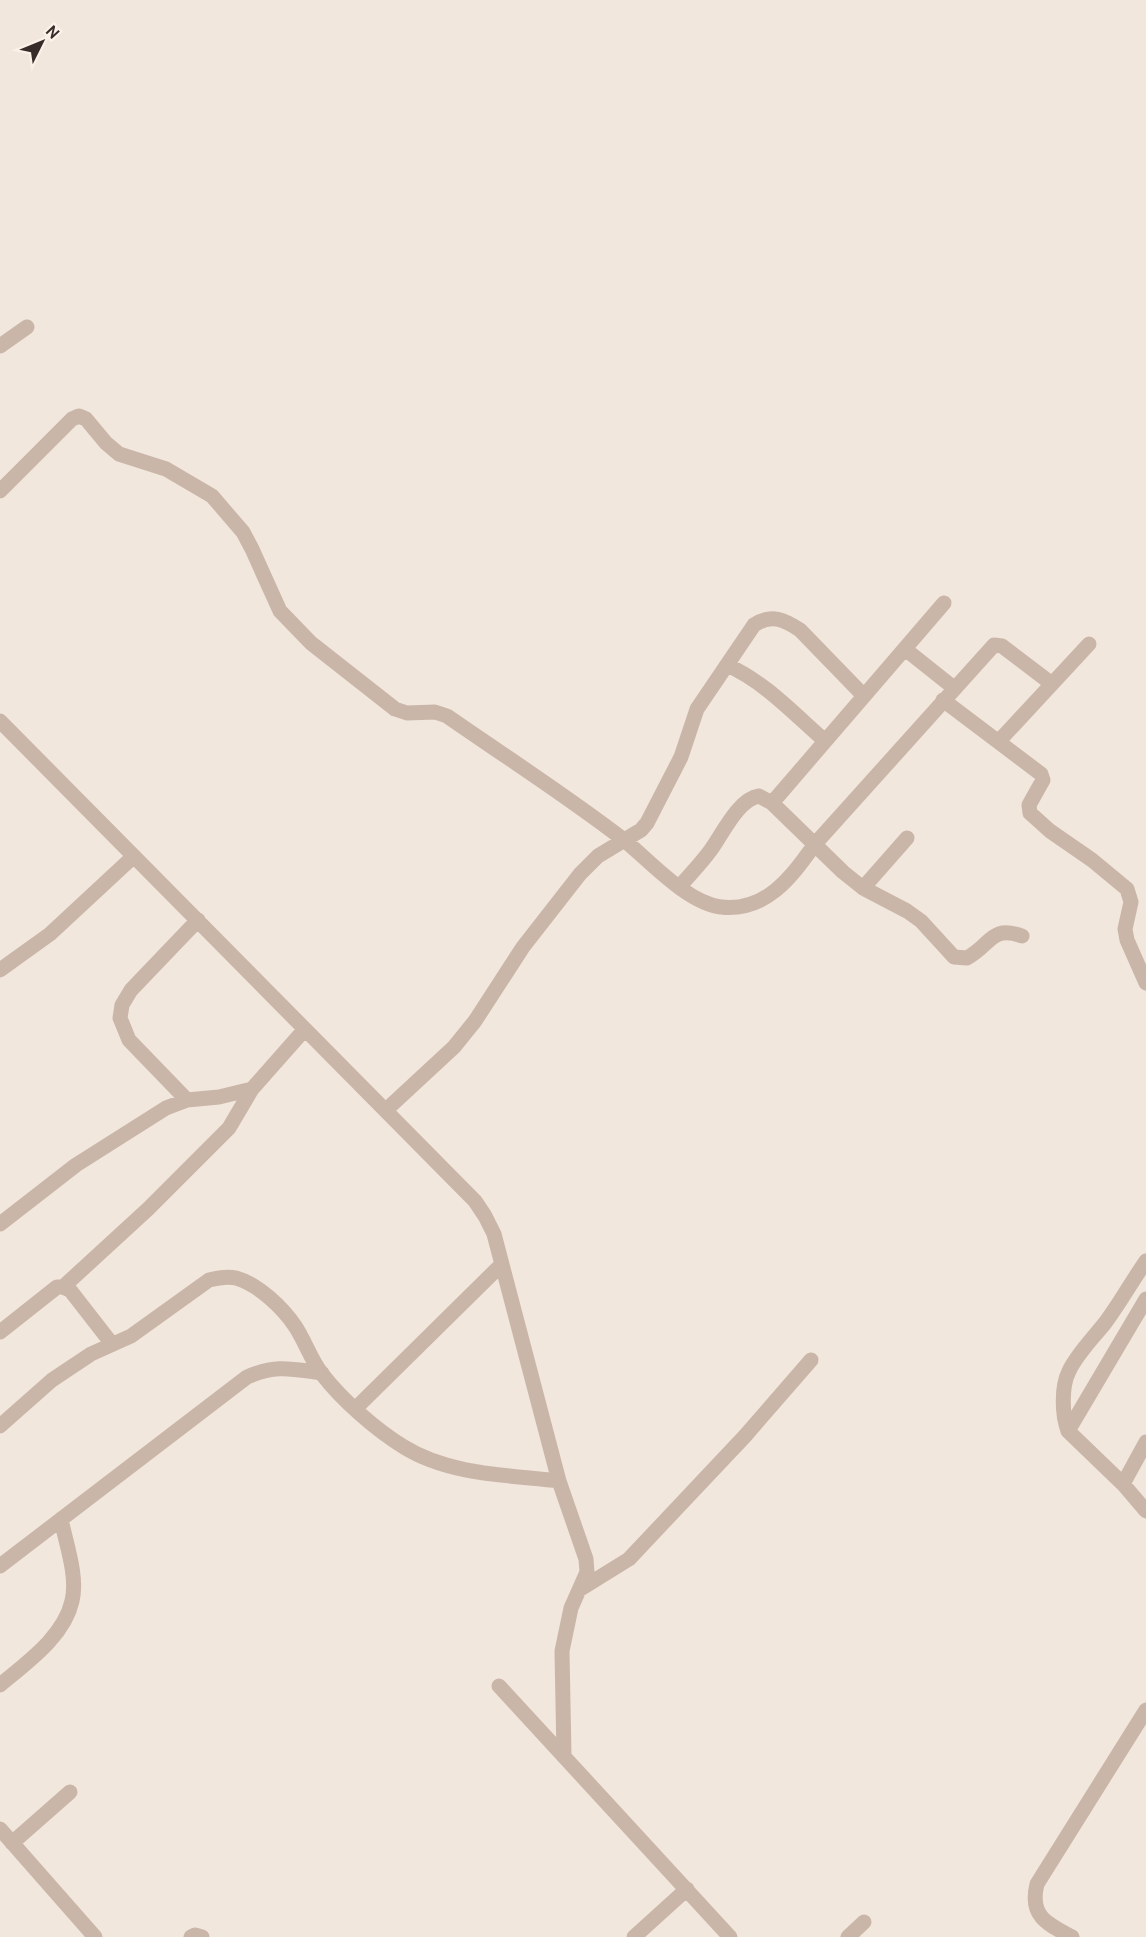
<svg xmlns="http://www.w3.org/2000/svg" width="1146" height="1937" font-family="Cabin,sans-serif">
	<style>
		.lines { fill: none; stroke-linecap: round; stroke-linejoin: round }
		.minor { stroke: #cab6a9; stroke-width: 15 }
	</style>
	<rect width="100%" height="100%" fill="#f2e7dd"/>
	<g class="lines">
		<path class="minor" d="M0,346L27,327
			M0,491L72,419L79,416L86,419L106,443L119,454L166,469L212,496L243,532L252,549L280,611L311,643L395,709L407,713L435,712L447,716C506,757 567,796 624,840C650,861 687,903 721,907C767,912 792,876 815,844L994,645L1002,646L1052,684
			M905,649L954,688
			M727,665C765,682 794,714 825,741
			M943,700L1041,774L1043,780L1029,805L1030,813L1050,831L1092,860L1127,889L1131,902L1125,929L1127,940L1146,983
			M0,721L475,1201L485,1216L494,1234L559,1481L586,1559L587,1572L571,1608L562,1651L564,1756
			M999,741L1089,644
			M772,803L944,603
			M680,886C690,875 701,863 710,851C722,835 738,799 759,796L772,803L843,872L863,888L907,911L921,921L954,957L967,958C991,945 991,925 1022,936
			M863,888L907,838
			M0,970L50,934L134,856
			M187,1100L129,1040L120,1018L122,1005L131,990L198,920
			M386,1110L454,1047L475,1021L523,947L580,874L598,856L641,830L647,823L681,757L697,709L754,625C771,613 785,620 800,630L864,696
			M0,1224L76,1165L166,1108L187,1100L219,1097L252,1089
			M1146,1261C1132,1281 1120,1303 1105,1323C1093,1338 1077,1354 1069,1371C1061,1387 1062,1415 1068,1431L1123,1484L1146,1511
			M63,1287L148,1209L229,1128L252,1089L305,1029
			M0,1332L57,1287H63L70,1290L112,1344
			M356,1408L502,1264
			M0,1426L52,1380L91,1354L131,1336L209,1280C217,1278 227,1276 236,1278C258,1284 283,1308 295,1326C305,1341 311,1360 322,1374C342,1400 376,1430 404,1447C449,1475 508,1475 559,1481
			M1068,1431L1146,1299
			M1123,1484L1146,1442
			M0,1566L247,1377C276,1364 292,1369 322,1373
			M579,1590L629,1559L745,1436L811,1360
			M0,1685C26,1663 64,1637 72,1601C78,1576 66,1544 61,1519
			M499,1686L730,1937
			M0,1829L95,1937
			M12,1843L70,1792
			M191,1937L195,1935L202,1937
			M634,1937L687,1889
			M848,1937L864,1922
			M1072,1937C1047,1924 1029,1916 1037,1884L1146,1710"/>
	</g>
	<g transform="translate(42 42) rotate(47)" stroke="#faf1e9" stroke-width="4.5" paint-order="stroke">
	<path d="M0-4.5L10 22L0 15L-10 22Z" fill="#372c29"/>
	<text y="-9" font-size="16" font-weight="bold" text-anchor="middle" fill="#372c29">N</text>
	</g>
</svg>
